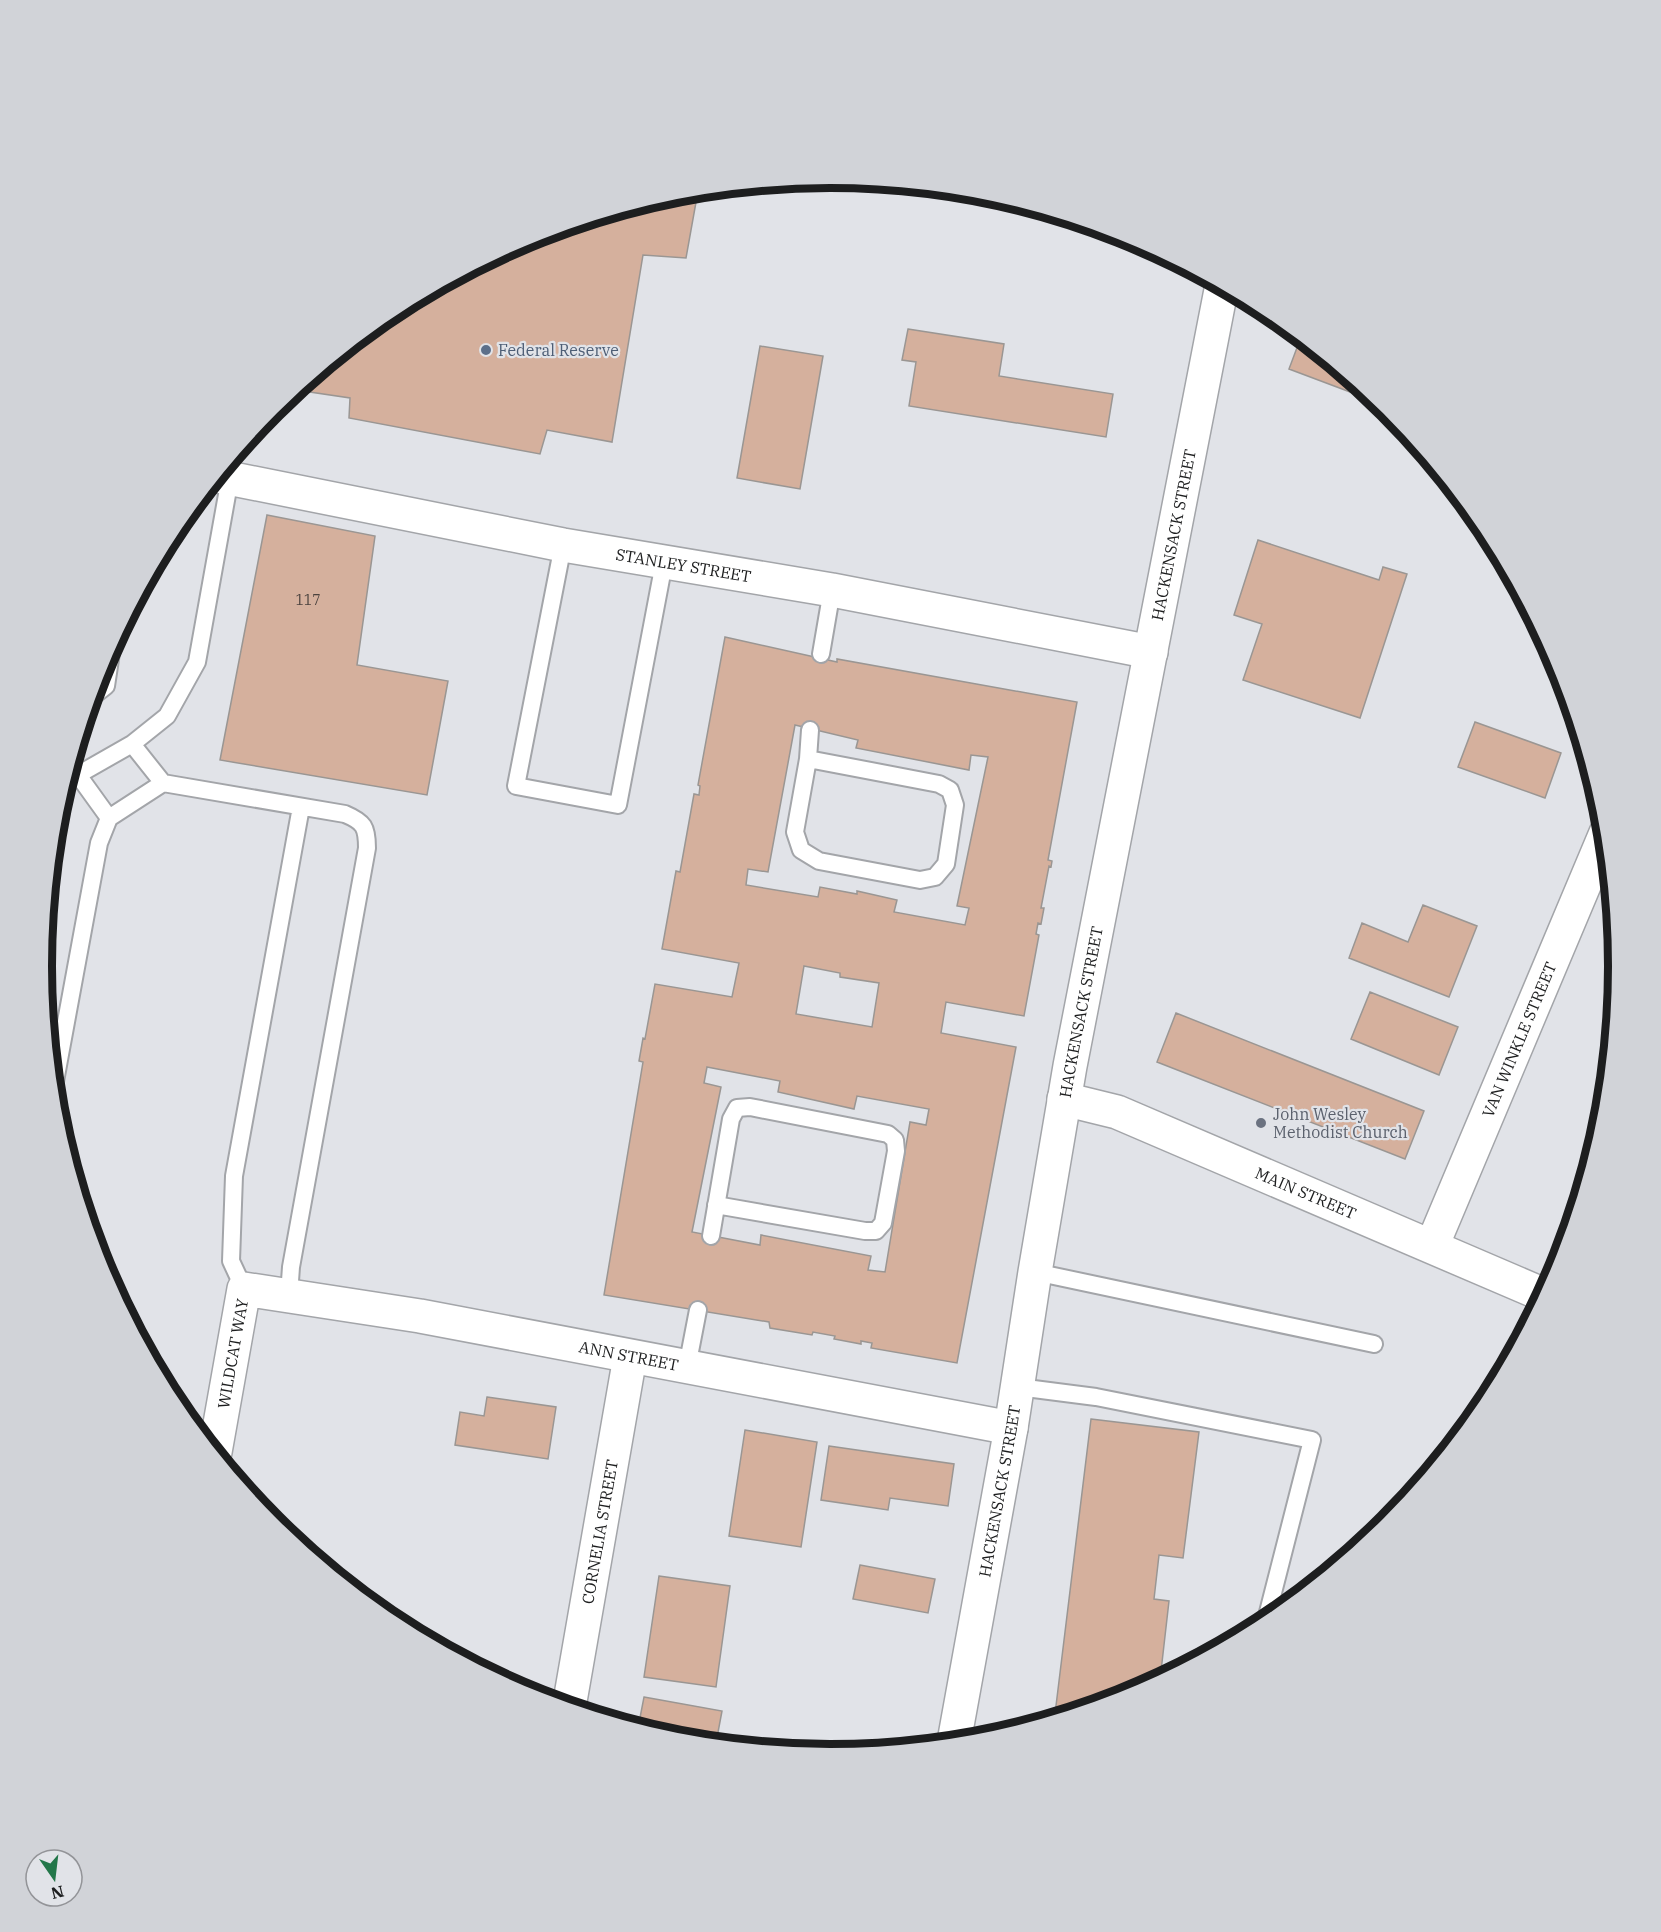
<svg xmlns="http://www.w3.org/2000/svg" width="1661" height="1932" font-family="'IBM Plex Serif',serif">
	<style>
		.building { fill: #d5b09d; stroke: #9a9693; stroke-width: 1.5; fill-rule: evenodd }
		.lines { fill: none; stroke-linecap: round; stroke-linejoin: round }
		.lane-casing { stroke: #a3a5a9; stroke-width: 20 }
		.street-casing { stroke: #a3a5a9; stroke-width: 36 }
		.secondary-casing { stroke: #a3a5a9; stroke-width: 36 }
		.lane { stroke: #fff; stroke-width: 16 }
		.street { stroke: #fff; stroke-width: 33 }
		.secondary { stroke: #fff; stroke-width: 33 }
		.service-dot { fill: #5c6f8a; stroke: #e1e3e8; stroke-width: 2 }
		.worship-dot { fill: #6b7280; stroke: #e1e3e8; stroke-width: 2 }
		.labels { text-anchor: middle; stroke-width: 4.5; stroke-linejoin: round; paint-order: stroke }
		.number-label { font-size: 14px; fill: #4b423e }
		.service-label { font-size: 16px; fill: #4e5e75; stroke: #e1e3e8; text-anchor: start }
		.street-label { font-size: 16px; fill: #1d1e1f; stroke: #e1e3e8 }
		.worship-label { font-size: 16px; fill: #5b616d; stroke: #e1e3e8; text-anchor: start }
		.rim { fill: none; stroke: #1d1e1f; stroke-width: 8 }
	</style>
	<rect width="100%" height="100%" fill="#e1e3e8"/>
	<path class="building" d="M698,191L686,258L643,255L612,442L547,430L540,454L349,418L350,398L296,390L393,310L529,237L677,193Z
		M908,329L1004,344L999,376L1113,394L1106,437L909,406L916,362L902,360Z
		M1301,337L1382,404L1289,369Z
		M760,346L823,356L800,489L737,478Z
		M267,515L375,536L357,665L448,681L427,795L220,760Z
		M1258,540L1379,580L1383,567L1407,574L1360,718L1243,680L1262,624L1234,615Z
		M725,637L837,662V659L1077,702L1048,860L1052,861L1051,867L1049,866L1041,908H1044L1041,924L1038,923L1036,934L1039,935L1024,1016L946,1002L941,1033L1016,1047L957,1363L871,1348L872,1343L861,1341V1344L834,1339L835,1336L813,1332L812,1335L770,1328L769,1322L604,1295L643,1062L639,1061L643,1038L645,1039L655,984L732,997L739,963L662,949L676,871L680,872L694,794L699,795L700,786L698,785ZM795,725L858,740L856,748L969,770L971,755L988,757L957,906L969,908L965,925L894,912L897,900L857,891V894L820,887L818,897L746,885L748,869L768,872ZM804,966L840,973V977L879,983L872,1027L796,1014ZM707,1067L780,1081L778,1092L854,1109L857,1096L929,1109L926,1125L910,1122L885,1272L868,1270L871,1256L761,1235L760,1245L692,1232L721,1087L704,1083Z
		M1475,722L1561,753L1545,798L1458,767Z
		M1423,905L1477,926L1449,997L1349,958L1362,923L1408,942Z
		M1370,992L1458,1027L1439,1075L1351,1039Z
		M1176,1013L1424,1111L1405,1159L1157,1062Z
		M487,1397L556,1407L548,1459L455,1445L460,1412L484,1416Z
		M1091,1419L1199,1432L1183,1558L1159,1555L1154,1599L1169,1601L1160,1680L1132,1695L1065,1715L1055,1714Z
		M745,1430L817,1442L801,1547L729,1536Z
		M829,1446L954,1464L948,1506L890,1498L888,1510L821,1500Z
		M860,1565L935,1579L928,1613L853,1599Z
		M659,1576L730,1586L716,1687L644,1677Z
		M644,1697L722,1711L716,1743L676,1739L638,1728Z"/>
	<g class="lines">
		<g class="lane-casing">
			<path id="lane" d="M563,545L516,786L618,805L664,563
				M821,654L832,590
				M92,697L106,686L112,646
				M132,744L163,783L345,814C364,822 367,827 367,848L291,1267L289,1295
				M808,759L939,784L950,790L955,805L946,864L935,877L920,880L819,861L801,850L795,832L808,759L810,730
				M78,775L109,818
				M67,781L132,744L167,716L197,662L230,478
				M54,1087L99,843L109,818L163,783
				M711,1236L731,1119L737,1108L750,1107L888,1134L895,1140L896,1151L883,1223L876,1231H865L716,1205
				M1035,1272L1374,1344
				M244,1289L231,1261L234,1176L301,807
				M687,1367L698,1310
				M1018,1387L1096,1397L1312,1440L1265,1624"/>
		</g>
		<g class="street-casing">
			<g id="street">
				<path id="s1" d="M218,476L563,545L832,590L1151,652"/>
				<path id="s2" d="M1064,1099L1117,1112L1544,1295"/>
				<path id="s3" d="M1432,1246L1606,833"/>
				<path id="s4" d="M215,1452L244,1289L420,1316L1011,1428"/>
				<path id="s5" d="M569,1707L630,1357"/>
			</g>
		</g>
		<g class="secondary-casing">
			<g id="secondary">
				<path id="s6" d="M954,1742L1011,1428L1035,1272L1070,1066L1222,285"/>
			</g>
		</g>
		<use href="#lane" class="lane"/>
		<use href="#street" class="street"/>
		<use href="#secondary" class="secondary"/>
	</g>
	<circle class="service-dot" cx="486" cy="350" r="6"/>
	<circle class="worship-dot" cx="1261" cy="1123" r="6"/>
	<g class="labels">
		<g class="number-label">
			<text x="308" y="605">117</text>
		</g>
		<g class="service-label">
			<text x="498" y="356">Federal Reserve</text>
		</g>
		<g class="street-label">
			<text dy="6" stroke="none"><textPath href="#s6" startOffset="1227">HACKENSACK STREET</textPath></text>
			<text dy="6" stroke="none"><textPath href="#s1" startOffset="474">STANLEY STREET</textPath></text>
			<text dy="6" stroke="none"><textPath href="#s6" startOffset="741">HACKENSACK STREET</textPath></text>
			<text dy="6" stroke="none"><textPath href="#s3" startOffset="224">VAN WINKLE STREET</textPath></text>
			<text dy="6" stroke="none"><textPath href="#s2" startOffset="260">MAIN STREET</textPath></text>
			<text dy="6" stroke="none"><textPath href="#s4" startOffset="100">WILDCAT WAY</textPath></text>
			<text dy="6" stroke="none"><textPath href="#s4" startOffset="556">ANN STREET</textPath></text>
			<text dy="6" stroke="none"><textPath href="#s6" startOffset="255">HACKENSACK STREET</textPath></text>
			<text dy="6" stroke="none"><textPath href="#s5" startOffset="178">CORNELIA STREET</textPath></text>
		</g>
		<g class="worship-label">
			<text x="1273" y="1120">John Wesley<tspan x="1273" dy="18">Methodist Church</tspan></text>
		</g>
	</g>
	<path d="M0 0H1661V1932H0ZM52 966a778 778 0 1 1 1556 0a778 778 0 1 1-1556 0Z" fill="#d1d3d8" fill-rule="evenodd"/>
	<path class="rim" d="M52 966a778 778 0 1 1 1556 0a778 778 0 1 1-1556 0Z"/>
	<g transform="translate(54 1878) rotate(166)"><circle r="28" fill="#e1e3e8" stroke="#939498" stroke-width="1.5"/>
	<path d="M0-4.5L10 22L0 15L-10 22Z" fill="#23774a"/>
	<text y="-9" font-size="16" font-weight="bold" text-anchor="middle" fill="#1d1e1f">N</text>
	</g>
</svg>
